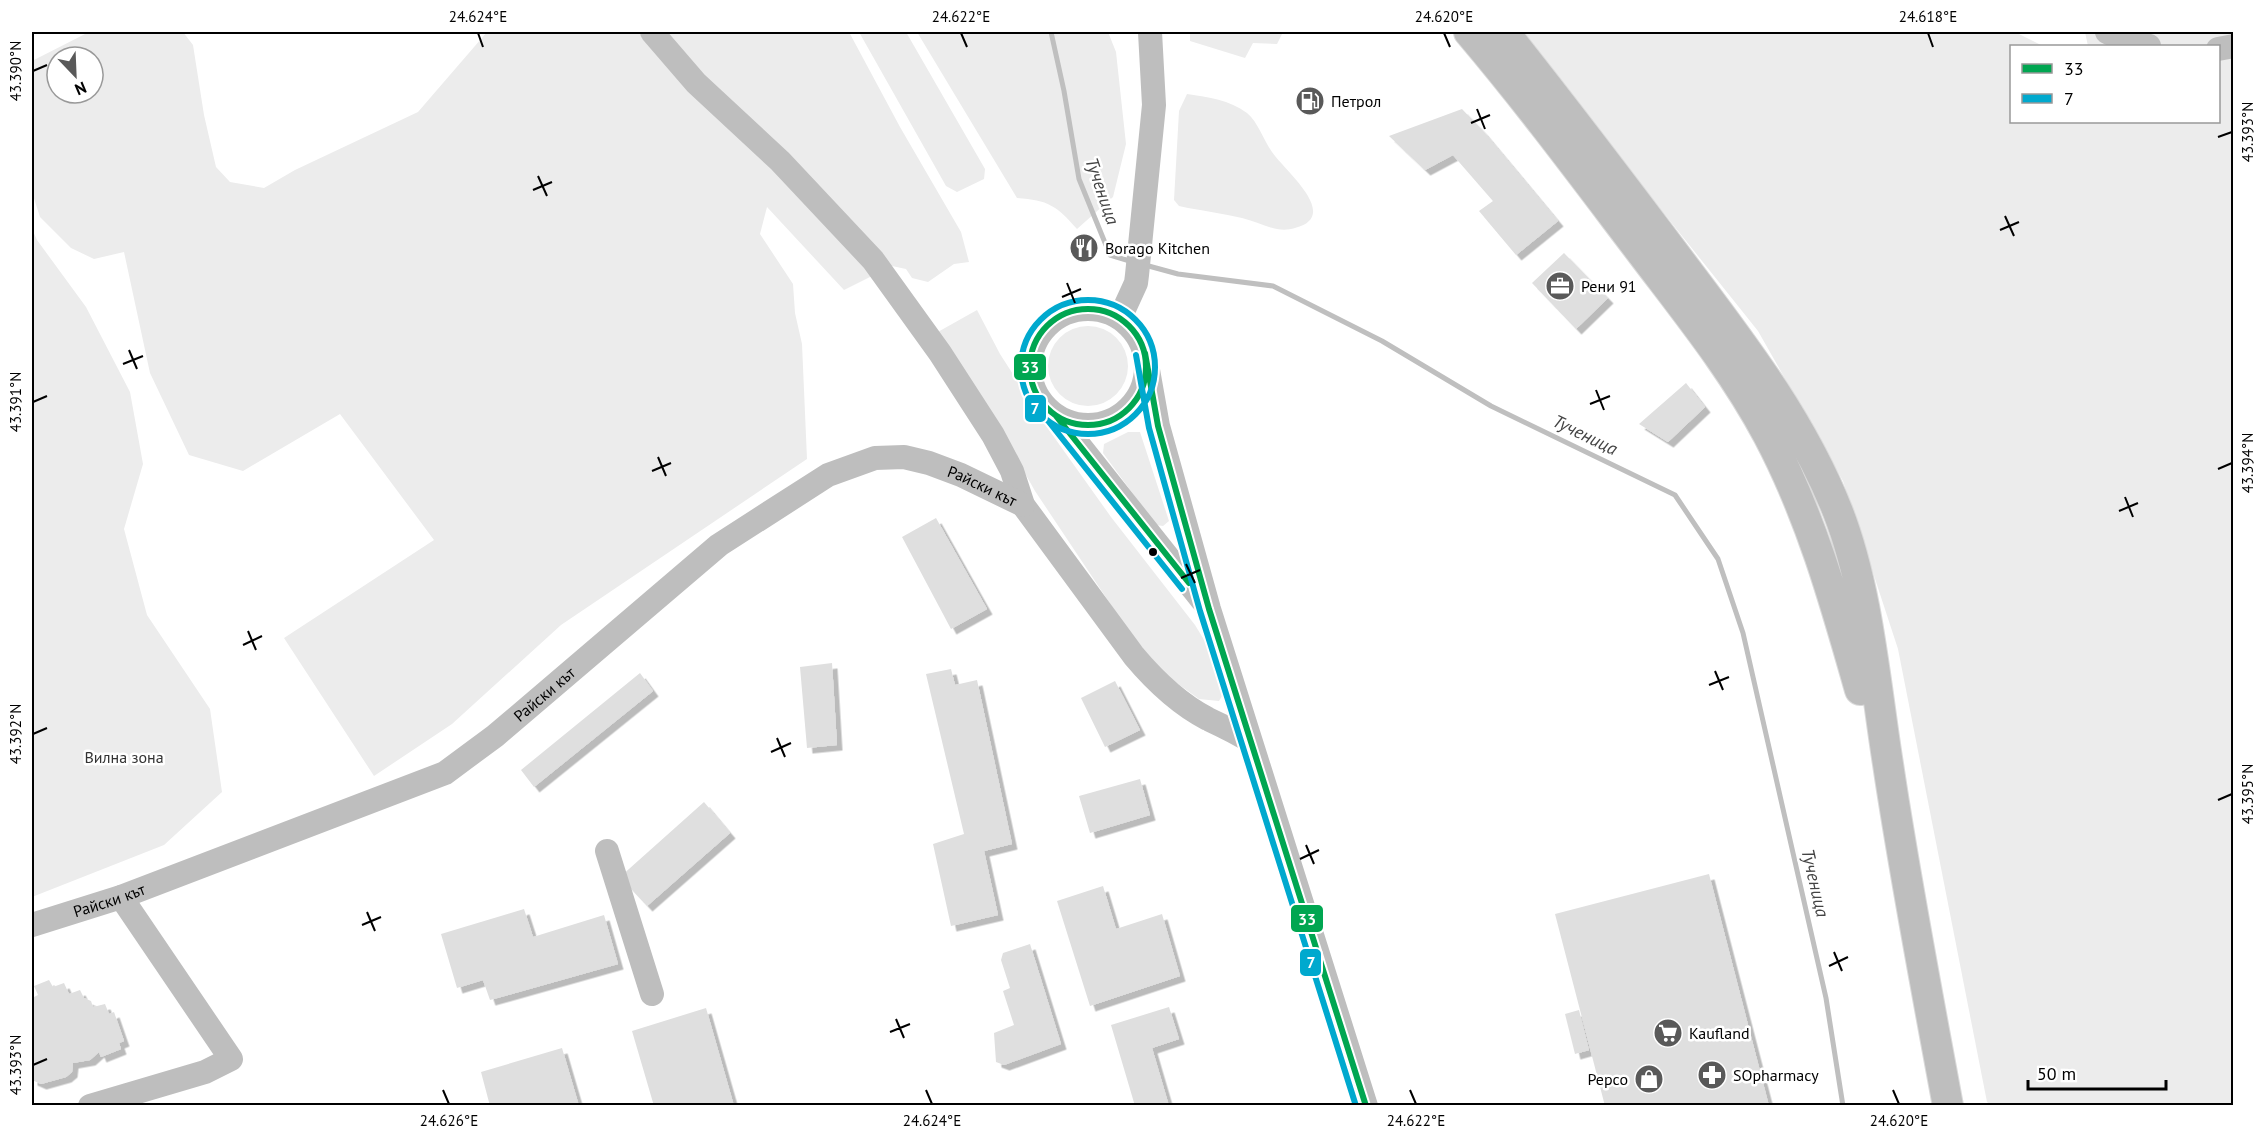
<svg xmlns="http://www.w3.org/2000/svg" width="2265" height="1137" font-family="'PT Sans',sans-serif">
	<style>
		.green { fill: #ececec; fill-rule: evenodd }
		.lines { fill: none; stroke-linecap: round; stroke-linejoin: round }
		.stream { stroke: #bfbfbf; stroke-width: 5 }
		.building { fill: #dfdfdf; filter: url(#shadow) }
		.major-casing { stroke: #dbdbdb; stroke-width: 32 }
		.minor { stroke: #bebebe; stroke-width: 24 }
		.major { stroke: #bebebe; stroke-width: 30 }
		.bus-1-casing { stroke: #fff; stroke-width: 10 }
		.bus-2-casing { stroke: #fff; stroke-width: 10 }
		.bus-1 { stroke: #00a651; stroke-width: 6 }
		.bus-2 { stroke: #00a9ce; stroke-width: 6 }
		.ticks { fill: none; stroke: #000; stroke-width: 2 }
		.bus-dot { fill: #000; stroke: #fff; stroke-width: 2 }
		.labels { text-anchor: middle; stroke-width: 5; stroke-linejoin: round; paint-order: stroke }
		.poi-label { font-size: 16px; fill: #000; stroke: #fff; text-anchor: start }
		.street-label { font-size: 16px; fill: #000; stroke: #fff }
		.park-label { font-size: 16px; fill: #333; stroke: #fff }
		.water-label { font-size: 18px; font-style: italic; fill: #444; stroke: #fff }
		.line-badge { stroke: #fff; stroke-width: 2 }
		.badge-label { font-size: 16px; text-anchor: middle; font-weight: bold; fill: #fff }
		.neatline { fill: none; stroke: #000; stroke-width: 2 }
		.ticks-label { font-size: 15px; text-anchor: middle; fill: #000 }
	</style>
	<defs>
		<filter id="shadow"><feDropShadow dx="5.5" dy="5.5" stdDeviation="0" flood-color="#0004"/></filter>
	</defs>
	<rect width="100%" height="100%" fill="#fff"/>
	<path class="green" d="M89,32H183L193,45L204,115L216,167L230,182L264,188L295,170L418,112L487,32H849L900,127L961,232L969,262L954,264L928,282L912,278L906,269L892,266L844,290L767,207L760,234L793,284L795,313L802,344L807,459L561,625L452,724L374,776L284,638L434,540L340,414L243,471L189,455L150,373L124,252L94,259L71,248L40,217L32,192V61ZM57,57H93V93H57Z
		M859,32H906L985,169L984,179L957,192L946,186Z
		M917,32H1108L1116,52L1126,144L1113,197L1077,229C1057,206 1048,200 1017,198Z
		M1190,32H1283L1277,44L1253,43L1245,58L1190,41Z
		M1519,32H2015L2043,46H2012V122H2218V46H2088L2085,32H2233V1105L1992,1106L1987,1102L1898,649L1843,481L1758,331Z
		M1187,94C1209,97 1229,100 1247,113C1258,122 1264,141 1272,152C1284,170 1342,216 1295,228C1276,234 1260,222 1242,218C1225,214 1206,211 1188,208L1179,206L1174,200L1179,111Z
		M32,229L37,240L86,307L130,392L143,464L124,529L147,615L210,709L222,792L164,845L32,897Z
		M977,310L1000,354L1049,430L1111,517L1195,625L1209,648L1225,691L1219,701L1199,699L1167,676L1129,632L1035,491L1018,461L936,333Z
		M1048 366a40 40 0 1 1 80 0a40 40 0 1 1-80 0Z
		M1128,432H1140L1169,521L1163,526L1156,525L1103,453L1104,444Z"/>
	<g class="lines">
		<path class="stream" d="M1051,32L1064,91L1079,179L1110,255L1133,262
			M1145,265L1178,274L1273,286L1382,341L1491,406L1675,495L1718,559L1743,633L1826,998L1843,1106"/>
	</g>
	<path class="building" d="M1462,109L1483,131L1558,221L1516,255L1479,211L1493,201L1453,155L1425,170L1389,136Z
		M1564,253L1608,298L1576,329L1532,283Z
		M1686,383L1705,407L1668,442L1639,424Z
		M936,518L987,609L951,629L902,537Z
		M832,663L837,745L807,748L800,667Z
		M951,669L955,685L977,680L1012,844L984,851L998,915L951,926L933,844L964,834L926,674Z
		M640,673L653,691L534,787L521,770Z
		M1115,681L1140,730L1105,747L1081,698Z
		M1140,779L1150,815L1090,833L1079,796Z
		M704,802L730,833L647,906L620,877Z
		M1709,874L1769,1106H1605L1555,914Z
		M1103,886L1116,929L1162,914L1180,976L1090,1006L1057,901Z
		M524,909L533,937L604,915L618,964L490,1000L483,980L457,988L441,934Z
		M1030,944L1061,1044L1004,1065L996,1062L994,1033L1014,1025L1003,991L1010,988L1001,960L1003,953Z
		M49,980L53,987L64,983L69,994L80,990L84,998L91,1001L93,1007L105,1004L109,1014L114,1012L124,1041L119,1043L121,1049L101,1057L99,1052L90,1060L73,1063L72,1072L66,1077L41,1084L32,1080V998L38,995L34,986Z
		M1169,1007L1179,1039L1152,1048L1169,1106H1135L1111,1025Z
		M706,1008L734,1106H654L632,1031Z
		M1579,1010L1589,1050L1575,1054L1565,1014Z
		M562,1048L579,1106H490L481,1072Z"/>
	<g class="lines">
		<g class="major-casing">
			<path id="major" d="M1469,32C1530,104 1587,181 1644,256C1688,314 1734,371 1768,435C1811,516 1835,602 1860,690
				M1504,32C1566,110 1626,189 1686,269C1744,346 1802,421 1838,512C1868,589 1875,682 1888,764C1905,878 1927,992 1948,1106"/>
		</g>
		<g class="minor">
			<path d="M652,32L696,83L780,161L873,260L940,353L993,435L1012,471L1023,505L1134,656C1155,681 1179,704 1208,719C1223,726 1236,732 1250,741"/>
			<path d="M2107,32L2121,39L2149,46"/>
			<path d="M2218,49L2234,46"/>
			<circle cx="1088" cy="367" r="58"/>
			<path d="M1120,318L1136,283L1137,275L1154,105L1150,32"/>
			<path d="M1145,353L1158,426L1209,609L1366,1106"/>
			<path d="M1056,416L1202,600"/>
			<path d="M607,851L652,994"/>
			<path id="s1" d="M32,925L121,897L445,773L495,736L719,545L828,475L875,458L904,457L929,463L961,475L1023,505"/>
			<path d="M90,1106L205,1072L231,1059L121,897"/>
		</g>
		<use href="#major" class="major"/>
		<g class="bus-1-casing">
			<path id="bus-1" d="M1030 367a58 58 0 1 1 116 0a58 58 0 1 1-116 0Z
				M1145,353L1158,426L1209,609L1366,1106
				M1056,416L1189,583"/>
		</g>
		<g class="bus-2-casing">
			<path id="bus-2" d="M1021 367a67 67 0 1 1 134 0a67 67 0 1 1-134 0Z
				M1136,355L1149,428L1200,611L1356,1106
				M1049,422L1182,589"/>
		</g>
		<use href="#bus-1" class="bus-1"/>
		<use href="#bus-2" class="bus-2"/>
	</g>
	<path class="ticks" d="M478,33L483,47M961,33L967,47M1444,33L1450,47M1928,33L1933,47M33,71L47,65M1477,109L1485,129M1471,123L1490,115M2218,137L2232,132M538,176L547,196M533,190L552,182M2005,216L2014,236M2000,230L2019,222M1067,283L1075,303M1062,297L1081,289M129,350L137,369M123,364L143,356M1596,390L1604,410M33,402L47,396M1590,404L1610,396M658,457L666,476M2218,469L2232,463M652,471L671,463M2125,497L2133,517M2119,511L2138,503M1186,564L1195,583M1181,578L1200,570M248,631L256,650M243,645L262,636M1715,671L1723,690M1709,685L1729,677M33,734L47,728M777,738L785,757M771,752L791,743M2218,800L2232,794M1306,845L1314,864M1300,859L1319,850M367,912L375,931M362,925L381,917M1834,952L1842,971M1829,966L1848,957M896,1019L904,1038M890,1032L910,1024M33,1065L47,1059M443,1090L449,1104M926,1090L932,1104M1410,1090L1416,1104M1893,1090L1899,1104"/>
	<defs>
		<g id="fuel-disc" transform="scale(1.5)"><circle r="9.5" fill="#595959" stroke="#fff"/><path d="M-5.5-6h7V0h2V4h1.3V-2.5L3-4.5l.8-.8L6-3V5H2.5V1h-1V6h-7ZM-4.2-4.7v3.2H.2V-4.7Z" fill="#fff"/></g>
		<g id="restaurant-disc" transform="scale(1.5)"><circle r="9.5" fill="#595959" stroke="#fff"/><path d="M-5-6h1v4h1v-4h1v4h1v-4h1v5L-1.5 .5V6h-2V.5L-5-1ZM5-6V6H3V1.5H1.5Q1.5-4 5-6Z" fill="#fff"/></g>
		<g id="office-disc" transform="scale(1.5)"><circle r="9.5" fill="#595959" stroke="#fff"/><path d="M-6-3h4V-5.5h4V-3h4V5H-6ZM-1-4.5V-3h2v-1.5ZM-6 0V1H6V0Z" fill="#fff"/></g>
		<g id="supermarket-disc" transform="scale(1.5)"><circle r="9.5" fill="#595959" stroke="#fff"/><path d="M-6-5.5h2.5l.6 2H6L4.5 2H-2.5L-4.4-4H-6ZM-1.5 3.2a1.3 1.3 0 1 0 .1 0ZM3 3.2a1.3 1.3 0 1 0 .1 0Z" fill="#fff"/></g>
		<g id="pharmacy-disc" transform="scale(1.5)"><circle r="9.5" fill="#595959" stroke="#fff"/><path d="M-2-6h4v4h4v4h-4v4h-4v-4h-4v-4h4Z" fill="#fff"/></g>
		<g id="shop-disc" transform="scale(1.5)"><circle r="9.5" fill="#595959" stroke="#fff"/><path d="M-5-2.5h2.3a2.7 3.5 0 0 1 5.4 0H5L5.5 6h-11ZM-1.5-2.5h3a1.5 2.3 0 0 0-3 0Z" fill="#fff"/></g>
	</defs>
	<g fill-rule="evenodd">
		<use href="#fuel-disc" x="1310" y="101"/>
		<use href="#restaurant-disc" x="1084" y="248"/>
		<use href="#office-disc" x="1560" y="286"/>
		<use href="#supermarket-disc" x="1668" y="1033"/>
		<use href="#pharmacy-disc" x="1712" y="1075"/>
		<use href="#shop-disc" x="1649" y="1079"/>
	</g>
	<circle class="bus-dot" cx="1153" cy="552" r="5"/>
	<g class="labels">
		<g class="poi-label">
			<text x="1331" y="107">Петрол</text>
			<text x="1105" y="254">Borago Kitchen</text>
			<text x="1581" y="292">Рени 91</text>
			<text x="1689" y="1039">Kaufland</text>
			<text x="1733" y="1081">SOpharmacy</text>
			<text x="1628" y="1085" text-anchor="end">Pepco</text>
		</g>
		<g class="street-label">
			<text dy="6" stroke="none"><textPath href="#s1" startOffset="1089">Райски кът</textPath></text>
			<text dy="6" stroke="none"><textPath href="#s1" startOffset="567">Райски кът</textPath></text>
			<text dy="6" stroke="none"><textPath href="#s1" startOffset="81">Райски кът</textPath></text>
		</g>
		<g class="park-label">
			<text x="124" y="763">Вилна зона</text>
		</g>
		<g class="water-label">
			<text transform="translate(1102 191) rotate(71)" y="6">Тученица</text>
			<text transform="translate(1585 435) rotate(26)" y="6">Тученица</text>
			<text transform="translate(1815 883) rotate(77)" y="6">Тученица</text>
		</g>
	</g>
	<g class="line-badge">
		<rect x="1013" y="353" width="34" height="28" rx="6" fill="#00a651"/>
		<rect x="1024" y="394" width="23" height="29" rx="6" fill="#00a9ce"/>
		<rect x="1290" y="904" width="34" height="29" rx="6" fill="#00a651"/>
		<rect x="1299" y="948" width="23" height="29" rx="6" fill="#00a9ce"/>
	</g>
	<g class="badge-label">
		<text x="1030" y="373">33</text>
		<text x="1035" y="414">7</text>
		<text x="1307" y="925">33</text>
		<text x="1311" y="968">7</text>
	</g>
	<rect width="2265" height="1137" fill="none" stroke="#ffffff" stroke-width="66"/>
	<rect x="2010" y="45" width="210" height="78" fill="#ffffff" stroke="#999999" stroke-width="1.5"/>
	<rect x="2022" y="64" width="30" height="9" fill="#00a651" stroke="#999999" stroke-width="1.5"/>
	<text x="2064" y="75" font-size="18" fill="#000000">33</text>
	<rect x="2022" y="94" width="30" height="9" fill="#00a9ce" stroke="#999999" stroke-width="1.5"/>
	<text x="2064" y="105" font-size="18" fill="#000000">7</text>
	<g transform="translate(75 75) rotate(157)"><circle r="28" fill="#ffffff" stroke="#999999" stroke-width="1.5"/>
	<path d="M0-4.5L10 22L0 15L-10 22Z" fill="#595959"/>
	<text y="-9" font-size="16" font-weight="bold" text-anchor="middle" fill="#000000">N</text>
	</g>
	<path d="M2028 1080v9h138v-9" fill="none" stroke="#000000" stroke-width="3"/>
	<text x="2037" y="1080" font-size="18" fill="#000000" stroke="#ffffff" stroke-width="4.5" paint-order="stroke">50 m</text>
	<rect x="33" y="33" width="2199" height="1071" class="neatline"/>
	<g class="ticks-label">
		<text x="478" y="22">24.624°E</text>
		<text x="961" y="22">24.622°E</text>
		<text x="1444" y="22">24.620°E</text>
		<text x="1928" y="22">24.618°E</text>
		<text transform="translate(16 71) rotate(-90)" y="5">43.390°N</text>
		<text transform="translate(2248 132) rotate(-90)" y="5">43.393°N</text>
		<text transform="translate(16 402) rotate(-90)" y="5">43.391°N</text>
		<text transform="translate(2248 463) rotate(-90)" y="5">43.394°N</text>
		<text transform="translate(16 734) rotate(-90)" y="5">43.392°N</text>
		<text transform="translate(2248 794) rotate(-90)" y="5">43.395°N</text>
		<text transform="translate(16 1065) rotate(-90)" y="5">43.393°N</text>
		<text x="449" y="1126">24.626°E</text>
		<text x="932" y="1126">24.624°E</text>
		<text x="1416" y="1126">24.622°E</text>
		<text x="1899" y="1126">24.620°E</text>
	</g>
</svg>
